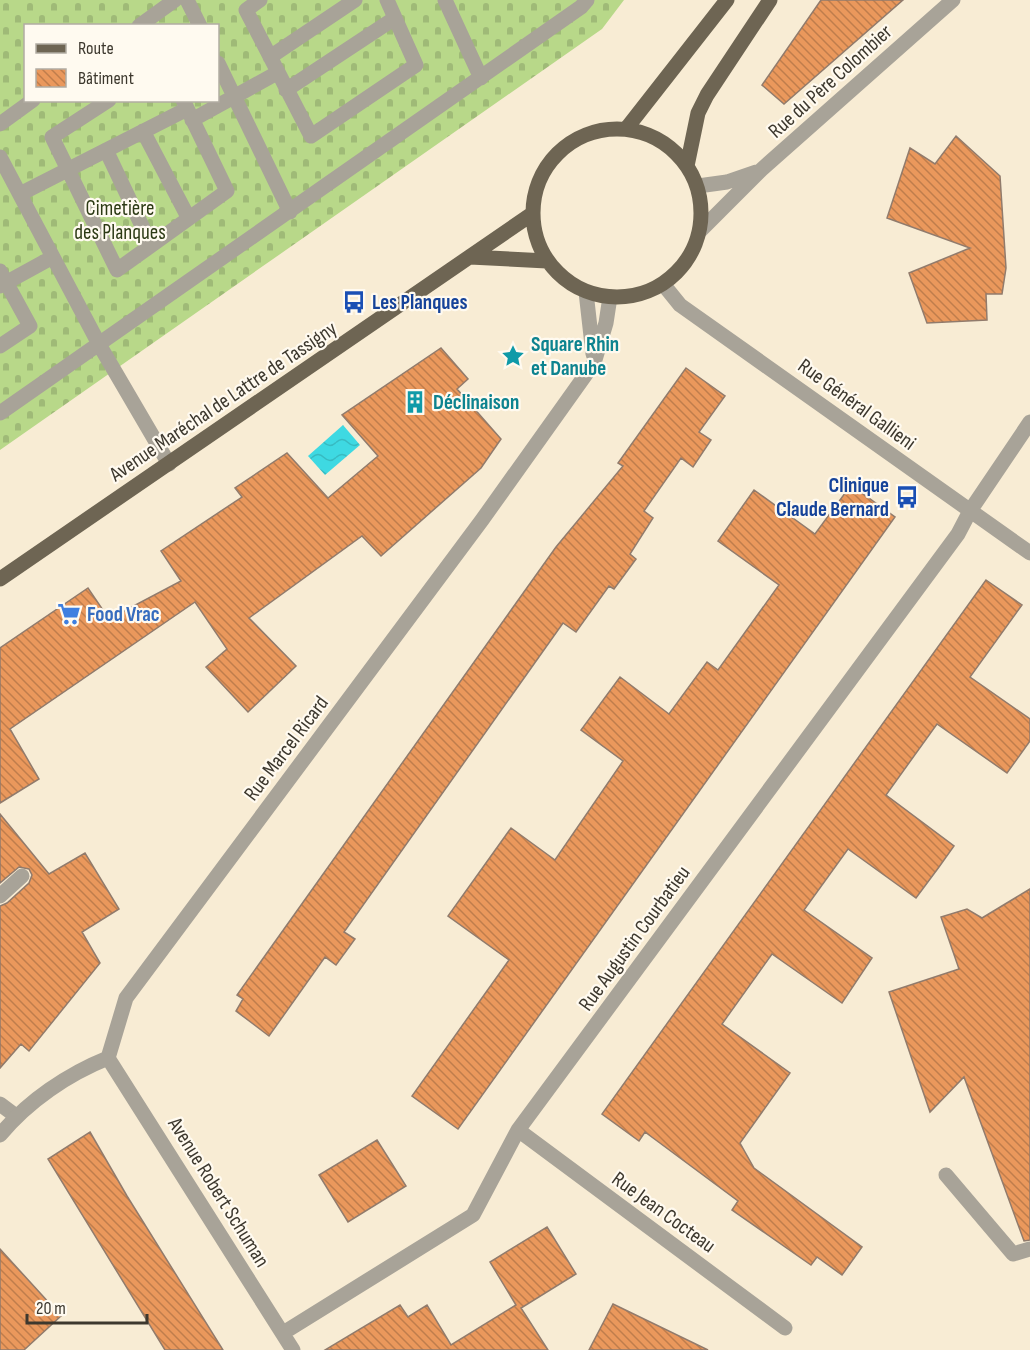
<svg xmlns="http://www.w3.org/2000/svg" width="1030" height="1350" font-family="'Sofia Sans Condensed',sans-serif">
	<style>
		.cemetery { fill: url(#cemetery-stones); fill-rule: evenodd }
		.water { fill: url(#water-waves) }
		.building { fill: url(#building-back-hatch); stroke: #917b6c; stroke-width: 1.5 }
		.lines { fill: none; stroke-linecap: round; stroke-linejoin: round }
		.service { stroke: #a8a398; stroke-width: 15 }
		.minor { stroke: #a8a398; stroke-width: 15 }
		.primary { stroke: #6e6553; stroke-width: 15 }
		.labels { text-anchor: middle; stroke-width: 4.5; stroke-linejoin: round; paint-order: stroke }
		.street-label { font-size: 21px; fill: #3d382e; stroke: #fffaf0 }
		.park-label { font-size: 21px; fill: #2c3a14; stroke: #fffaf0 }
		.transit-label { font-size: 21px; font-weight: bold; fill: #164399; stroke: #fffaf0; text-anchor: start }
		.culture-label { font-size: 21px; font-weight: bold; fill: #0d838f; stroke: #fffaf0; text-anchor: start }
		.shop-label { font-size: 21px; font-weight: bold; fill: #366cbe; stroke: #fffaf0; text-anchor: start }
	</style>
	<defs>
		<pattern id="cemetery-stones" width="16" height="16" patternUnits="userSpaceOnUse" patternTransform="scale(1.5)"><rect width="16" height="16" fill="#b8d889"/><path d="M2 7V4a2 2 0 0 1 4 0v3zM10 15v-3a2 2 0 0 1 4 0v3z" fill="#9fba77"/></pattern>
		<pattern id="water-waves" width="16" height="10" patternUnits="userSpaceOnUse" patternTransform="scale(1.5)"><rect width="16" height="10" fill="#3ed9e2"/><path d="M0 5q4-4 8 0t8 0" fill="none" stroke="#37bbc2"/></pattern>
		<pattern id="building-back-hatch" width="6" height="6" patternUnits="userSpaceOnUse" patternTransform="scale(1.5)"><rect width="6" height="6" fill="#ea985c"/><path d="M-1 5l2 2M0 0l6 6M5-1l2 2" fill="none" stroke="#bf7d4c"/></pattern>
	</defs>
	<rect width="100%" height="100%" fill="#f8ecd4"/>
	<path class="cemetery" d="M0,0H624L602,29L0,450ZM26,26H218V100H26Z"/>
	<path class="water" d="M343,425L360,445L325,475L308,456Z"/>
	<path class="building" d="M821,0H903L784,104L762,85Z
		M956,136L1000,176L1006,268L1002,294H986L987,320L927,323L909,273L970,248L887,218L910,148L935,164Z
		M441,348L468,379L457,389L501,439L481,468L381,556L362,536L249,618L296,666L248,712L206,667L227,649L195,602L10,729L39,779L0,803V648L88,588L109,619L181,581L161,551L242,497L235,488L287,453L328,498L378,456L342,415Z
		M686,368L725,396L699,432L711,440L693,467L681,458L644,511L653,518L630,554L636,559L614,589L609,586L576,632L563,623L344,932L355,939L336,965L325,957L269,1036L236,1011L243,999L237,995L556,547L623,466L618,463Z
		M851,485L895,517L458,1129L412,1096L509,960L448,916L511,828L555,860L623,761L581,730L620,677L669,714L707,662L718,670L779,585L718,541L754,490L815,534Z
		M986,580L1022,605L970,677L1030,719V741L1007,773L937,724L886,795L954,846L939,867L916,898L848,849L804,910L872,958L842,1003L772,954L722,1024L790,1073L740,1143L754,1168L862,1247L842,1275L817,1257L811,1265L732,1210L738,1201L645,1132L639,1141L602,1114Z
		M0,814L49,874L85,853L119,909L82,932L100,963L29,1051L21,1044L0,1068V906L7,903L29,883L32,875L29,869L19,867L0,883Z
		M1030,889V1240L1024,1241L964,1077L930,1112L889,992L959,969L941,917L967,909L982,918Z
		M90,1132L127,1196L223,1350H165L48,1159Z
		M377,1140L406,1186L348,1222L319,1175Z
		M547,1227L576,1274L521,1308L548,1350H325L400,1305L408,1317L427,1305L451,1345L516,1305L490,1262Z
		M0,1249L61,1316L24,1350H0Z
		M613,1304L708,1350H589Z"/>
	<g class="lines">
		<path class="service" d="M187,0L200,26
			M260,0L246,10L311,136L416,65L387,0
			M445,0L481,78
			M139,26L175,0
			M270,57L355,0
			M218,63L290,212
			M286,90L395,18
			M109,100L52,137L117,270L227,191L183,100
			M192,120L277,73
			M0,124L33,100
			M143,131L188,217
			M106,150L151,245
			M0,157L100,346L169,464
			M20,194L187,109
			M0,271L30,326L0,346
			M0,286L53,257
			M0,413L581,7L587,0
			M0,896L22,876
			M0,1104L16,1116"/>
		<path class="minor" d="M698,186L727,182L756,172
			M700,231L761,170L953,0
			M663,284L680,305L1030,553
			M586,292L593,354
			M108,1058L126,998L482,520L594,363L606,323L610,297
			M108,1058L293,1350
			M518,1130L785,1328
			M0,1135C28,1101 68,1074 108,1058
			M946,1175L1013,1254L1030,1249
			M283,1333L473,1215L518,1130L958,534L970,511L1030,422"/>
		<path class="primary" d="M533 213a84 84 0 1 1 168 0a84 84 0 1 1-168 0Z
			M626,129L727,0
			M687,166L698,113L707,95L770,0
			M470,257L547,261
			M0,579L532,214"/>
	</g>
	<defs>
		<g id="bus-bare" transform="scale(1.8)"><path d="M-5-6H5V4H4V6H2V4H-2V6H-4V4H-5ZM-3.5-4V0h7V-4ZM-3.5 1.2v1.5H-2V1.2ZM2 1.2v1.5H3.5V1.2Z" fill="#1a4fb4" stroke="#fffaf0" stroke-width="2.5" paint-order="stroke"/></g>
		<g id="sight-bare" transform="scale(1.8)"><path d="M0-6L1.8-2.2L6-1.7L2.9 1.2L3.7 5.4L0 3.3L-3.7 5.4L-2.9 1.2L-6-1.7L-1.8-2.2Z" fill="#0f9aa8" stroke="#fffaf0" stroke-width="2.5" paint-order="stroke"/></g>
		<g id="building-bare" transform="scale(1.8)"><path d="M-4-6H4V6H1V3H-1V6H-4ZM-2.5-4.3h1.7v1.8h-1.7ZM.8-4.3h1.7v1.8H.8ZM-2.5-1h1.7V.8h-1.7ZM.8-1h1.7V.8H.8Z" fill="#0f9aa8" stroke="#fffaf0" stroke-width="2.5" paint-order="stroke"/></g>
		<g id="supermarket-bare" transform="scale(1.8)"><path d="M-6-5.5h2.5l.6 2H6L4.5 2H-2.5L-4.4-4H-6ZM-1.5 3.2a1.3 1.3 0 1 0 .1 0ZM3 3.2a1.3 1.3 0 1 0 .1 0Z" fill="#3f7fe0" stroke="#fffaf0" stroke-width="2.5" paint-order="stroke"/></g>
	</defs>
	<g fill-rule="evenodd">
		<use href="#bus-bare" x="354" y="302"/>
		<use href="#sight-bare" x="513" y="356"/>
		<use href="#building-bare" x="415" y="402"/>
		<use href="#bus-bare" x="907" y="497"/>
		<use href="#supermarket-bare" x="69" y="614"/>
	</g>
	<g class="labels">
		<g class="street-label">
			<text transform="translate(830 81) rotate(-42)" y="7">Rue du Père Colombier</text>
			<text transform="translate(223 401) rotate(-34)" y="7">Avenue Maréchal de Lattre de Tassigny</text>
			<text transform="translate(857 404) rotate(36)" y="7">Rue Général Gallieni</text>
			<text transform="translate(286 748) rotate(-53)" y="7">Rue Marcel Ricard</text>
			<text transform="translate(634 938) rotate(-54)" y="7">Rue Augustin Courbatieu</text>
			<text transform="translate(219 1192) rotate(58)" y="7">Avenue Robert Schuman</text>
			<text transform="translate(664 1212) rotate(36)" y="7">Rue Jean Cocteau</text>
		</g>
		<g class="park-label">
			<text x="120" y="215">Cimetière<tspan x="120" dy="24">des Planques</tspan></text>
		</g>
		<g class="transit-label">
			<text x="372" y="309">Les Planques</text>
			<text x="889" y="492" text-anchor="end">Clinique<tspan x="889" dy="24">Claude Bernard</tspan></text>
		</g>
		<g class="culture-label">
			<text x="531" y="351">Square Rhin<tspan x="531" dy="24">et Danube</tspan></text>
			<text x="433" y="409">Déclinaison</text>
		</g>
		<g class="shop-label">
			<text x="87" y="621">Food Vrac</text>
		</g>
	</g>
	<rect x="24" y="24" width="195" height="78" fill="#fffaf0" stroke="#b1aca2" stroke-width="1.5"/>
	<rect x="36" y="44" width="30" height="9" fill="#6e6553" stroke="#b1aca2" stroke-width="1.5"/>
	<text x="78" y="54" font-size="18" fill="#3d382e">Route</text>
	<rect x="36" y="69" width="30" height="18" fill="url(#building-back-hatch)" stroke="#b1aca2" stroke-width="1.5"/>
	<text x="78" y="84" font-size="18" fill="#3d382e">Bâtiment</text>
	<path d="M27 1314v9h120v-9" fill="none" stroke="#3d382e" stroke-width="3"/>
	<text x="36" y="1314" font-size="18" fill="#3d382e" stroke="#fffaf0" stroke-width="4.5" paint-order="stroke">20 m</text>
</svg>
